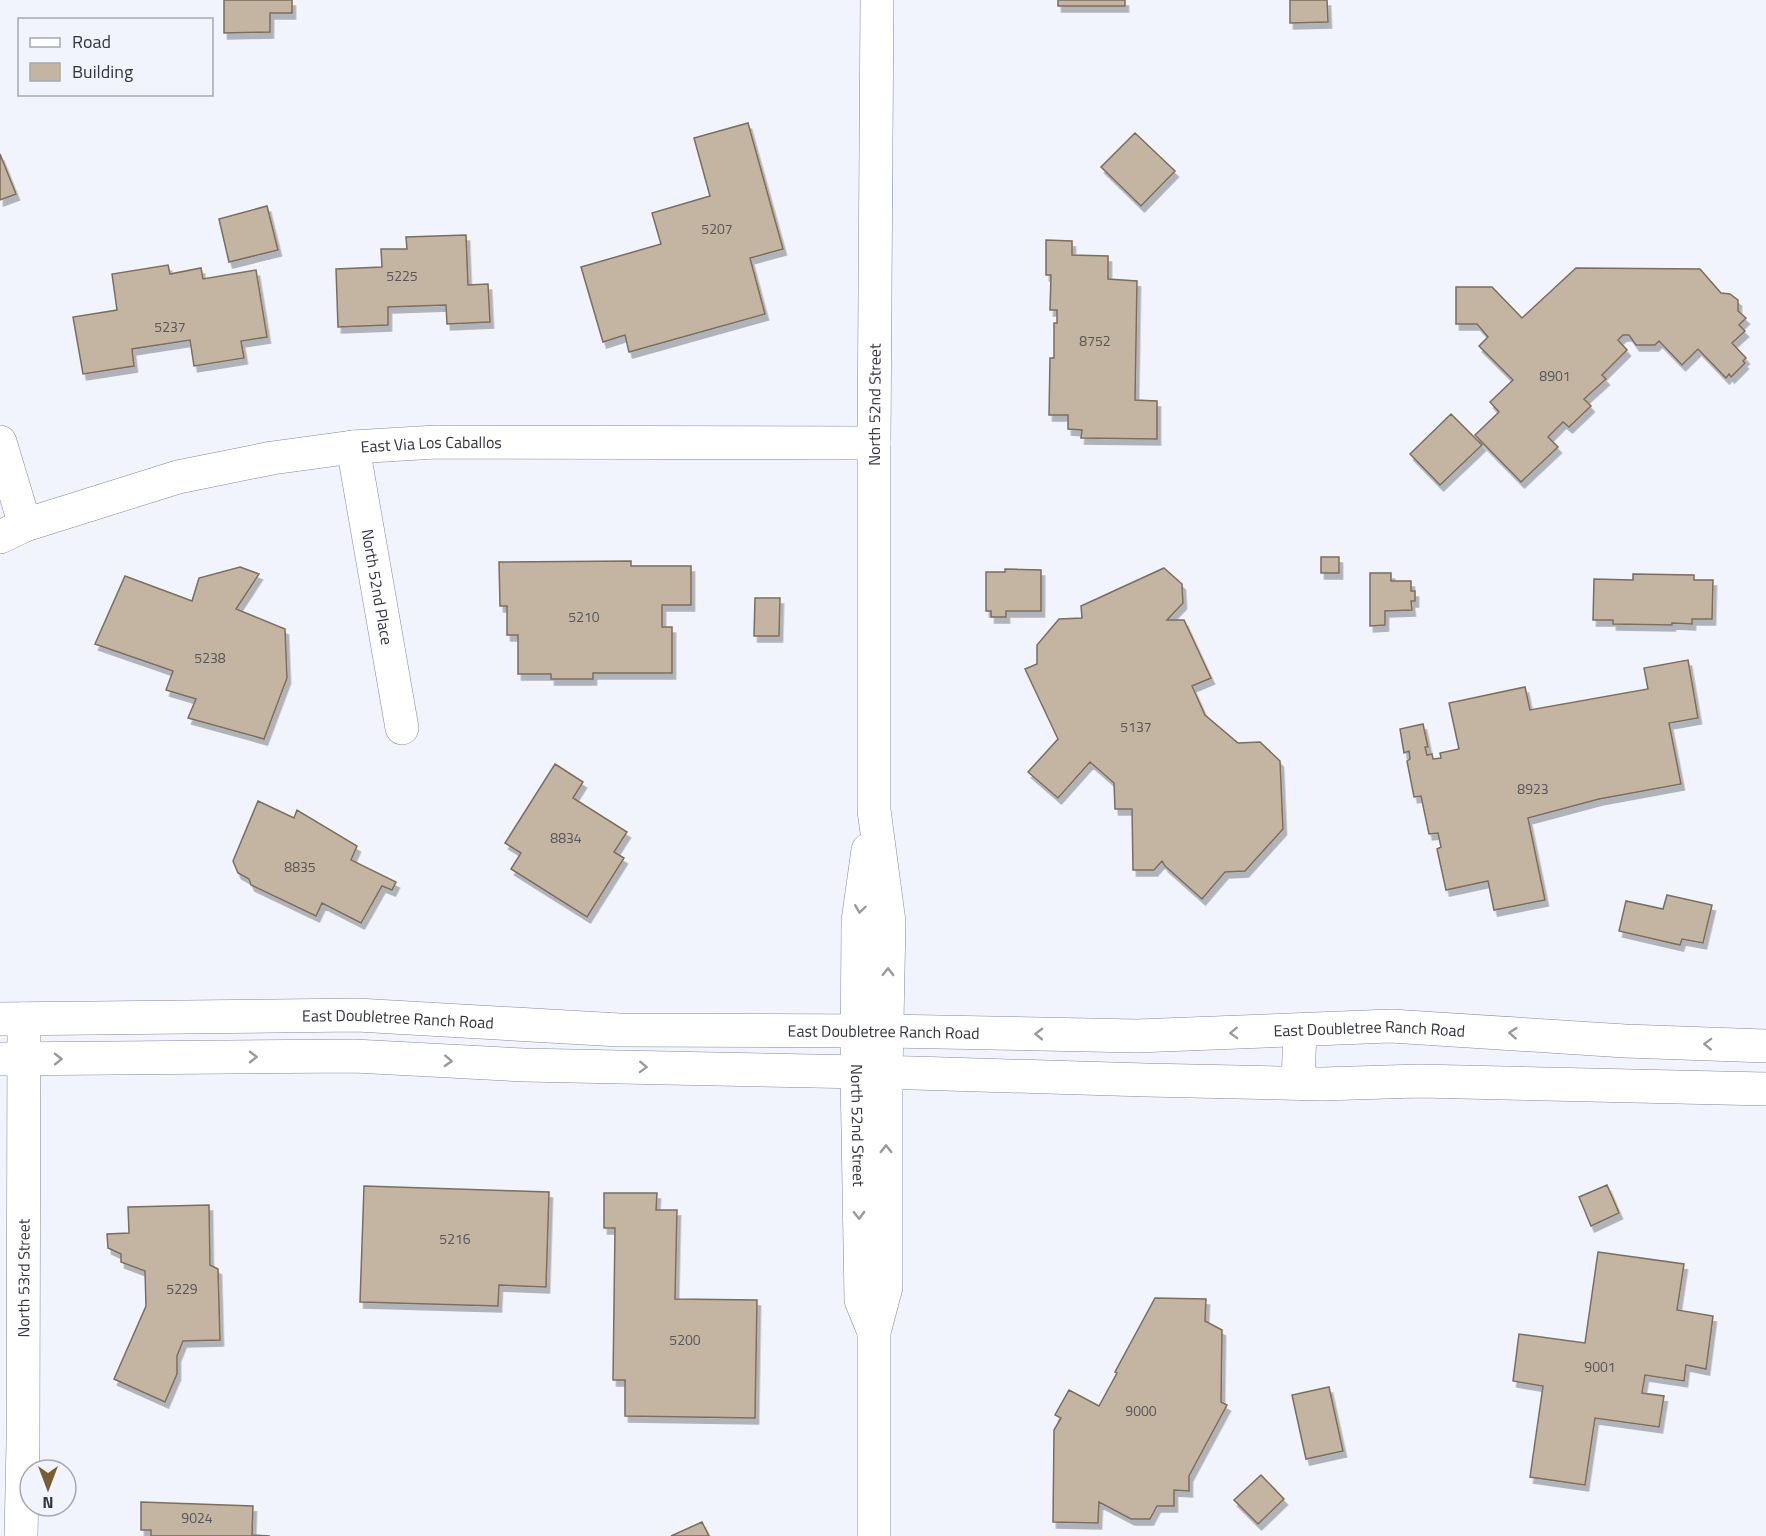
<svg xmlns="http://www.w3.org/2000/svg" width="1766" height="1536" font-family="'Titillium Web',sans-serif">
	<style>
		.building { fill: #c3b5a1; stroke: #7b6e5c; stroke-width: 1.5; filter: url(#shadow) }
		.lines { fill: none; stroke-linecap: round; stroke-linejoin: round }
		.minor-casing { stroke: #84889d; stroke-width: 34 }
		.major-casing { stroke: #84889d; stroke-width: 34 }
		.minor { stroke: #fff; stroke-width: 33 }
		.major { stroke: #fff; stroke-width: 33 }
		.oneway { stroke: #999a9e }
		.labels { text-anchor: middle; stroke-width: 4.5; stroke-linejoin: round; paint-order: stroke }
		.number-label { font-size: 14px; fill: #575557 }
		.street-label { font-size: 16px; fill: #33353e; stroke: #f2f4fd }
	</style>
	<defs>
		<filter id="shadow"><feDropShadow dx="3.5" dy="6" stdDeviation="0" flood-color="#0004"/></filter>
	</defs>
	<rect width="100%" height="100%" fill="#f2f4fd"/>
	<path class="building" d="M224,0H292V13H270V32L224,33Z
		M1058,0H1125V6H1058Z
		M1290,0H1327L1328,22L1290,23Z
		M748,123L783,249L750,258L765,314L629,352L625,335L603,342L581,267L661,244L652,213L710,196L694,138Z
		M1135,133L1175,171L1141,206L1101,167Z
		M0,154L16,194L0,200Z
		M267,206L278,250L229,262L219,219Z
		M466,235L468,285L488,284L490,322L447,324L446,305L388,307V325L338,327L336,269L382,267L381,249H407L406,237Z
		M1046,240L1072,241V255L1108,256V279L1137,281L1135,400L1157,401V439L1081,438L1082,430L1068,429V415H1049L1050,358H1054V323H1057V310H1050L1051,275H1046Z
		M168,265L170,274L201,268L203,279L256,270L267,337L241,341L244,358L194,366L190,340L132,349L134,366L83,374L73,317L117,310L112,274Z
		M1576,268L1700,269L1721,293L1730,294L1738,300V311L1746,318L1739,325L1745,331L1732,343L1746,358L1743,361L1745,363L1731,377L1729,374L1726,378L1698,349L1682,365L1659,341L1655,345H1636L1629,335H1623L1618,340L1627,350L1602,375L1606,379L1584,399L1591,406L1569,427L1563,422L1548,437L1558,447L1521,482L1475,435L1499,412L1490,402L1513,380L1479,346L1488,337L1477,324H1456V287H1492L1522,318Z
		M1451,414L1482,445L1440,485L1410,454Z
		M1321,557H1339V573H1321Z
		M631,561V566H691V605H662V627H672V673H593V679H551V674H518V635H507V606H500L499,562Z
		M240,567L259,574L236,609L285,629L287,678L264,739L188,718L196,699L166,690L173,671L95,644L125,576L192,601L199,578Z
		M1164,568L1182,584L1183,603L1167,620H1184L1211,678L1192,686L1205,715L1238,743L1260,742L1280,761L1283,829L1245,871L1225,872L1202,899L1165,866L1162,861L1154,870H1133L1132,809H1115L1114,783L1090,762L1058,798L1028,772L1058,739L1025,669L1037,664V645L1059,619L1082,618L1081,606Z
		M1005,569L1041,570V611H1006V617H991V611H986V572H1005Z
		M1370,573H1391V581H1411V591H1415V601H1411L1412,610L1385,611V625L1370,626Z
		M1633,574L1694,575V580H1713L1712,619H1692V624L1672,623V625L1613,624V620H1593L1594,579L1633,580Z
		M755,598H780L779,636H754Z
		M1688,660L1698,718L1669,723L1681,784L1599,799L1528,818L1545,900L1494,910L1488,881L1446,890L1437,849L1441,847L1438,833L1429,834L1421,796L1414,797L1407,761L1410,759L1409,751L1404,753L1400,729L1423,724L1428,747H1425L1427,755L1432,754L1433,759L1441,758L1440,753L1459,749L1449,703L1525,687L1530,710L1648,689L1644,668Z
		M555,764L583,782L573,798L627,832L614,852L624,858L587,917L511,869L521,853L505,843Z
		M258,801L294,818L297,810L357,846L351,860L396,882L392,890L382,886L361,923L322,903L316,916L251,885L249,879L238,873L233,861Z
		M1667,895L1712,905L1703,943L1682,939L1680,945L1619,931L1626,901L1663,909Z
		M1607,1185L1619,1213L1591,1226L1579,1197Z
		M364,1186L549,1192L546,1287L499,1285L498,1306L360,1302Z
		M604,1193H657L656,1210H677L675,1299L757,1300L755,1418L625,1416V1380H613L615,1228H604Z
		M209,1205L210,1265L218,1269L220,1340L183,1341L177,1356V1374L165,1402L114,1379L146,1306L145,1271L121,1262V1254L108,1248L107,1234L129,1233L128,1207Z
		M1598,1252L1684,1264L1677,1310L1713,1316L1706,1369L1686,1365L1684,1381L1645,1375L1642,1393L1664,1396L1659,1427L1595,1418L1585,1485L1530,1477L1543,1386L1513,1381L1519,1334L1585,1343Z
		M1155,1298L1206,1299L1205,1321L1222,1330L1221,1402L1227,1405L1189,1476V1491L1174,1490V1506H1157L1150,1519H1131L1099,1502L1098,1523L1053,1522L1054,1430L1061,1418L1055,1415L1069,1390L1099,1406L1117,1373L1115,1372Z
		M1329,1387L1343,1451L1306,1459L1292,1395Z
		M1261,1475L1284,1499L1258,1524L1234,1500Z
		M141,1502L253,1506L252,1535L270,1536H151V1530H141Z
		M702,1522L709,1536H671Z"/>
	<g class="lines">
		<g class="minor-casing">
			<g id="minor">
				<path d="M0,442L25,525"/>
				<path id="s1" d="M353,447L402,728"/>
				<path id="s2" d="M0,537L25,525L178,477L272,458L353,447L436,442L874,443"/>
				<path id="s3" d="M868,850L858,921L857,1073L861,1300L874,1332"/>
				<path id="s4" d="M21,1536L23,1443L24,1019"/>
				<path id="s5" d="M874,1536V1332L886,1287V1072L889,922L874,810V443L877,0"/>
			</g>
		</g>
		<g class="major-casing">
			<g id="major">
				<path id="s6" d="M0,1019L357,1015L619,1030L887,1031L1137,1036L1391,1026L1625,1041L1766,1046"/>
				<path d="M0,1059L354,1056L524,1065L914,1073L1146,1080L1322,1084L1419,1081L1766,1089"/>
				<path d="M1298,1083L1300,1030"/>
			</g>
		</g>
		<use href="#minor" class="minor"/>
		<use href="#major" class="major"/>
	</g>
	<defs><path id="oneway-chevron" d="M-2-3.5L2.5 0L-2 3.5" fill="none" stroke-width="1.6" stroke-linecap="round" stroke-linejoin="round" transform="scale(1.5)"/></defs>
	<g class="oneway">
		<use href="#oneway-chevron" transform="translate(860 909) rotate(98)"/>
		<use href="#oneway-chevron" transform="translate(888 972) rotate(-89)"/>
		<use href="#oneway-chevron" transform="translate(1234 1033) rotate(178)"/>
		<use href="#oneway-chevron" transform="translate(1513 1033) rotate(-176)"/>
		<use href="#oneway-chevron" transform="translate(1039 1034) rotate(-179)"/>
		<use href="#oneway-chevron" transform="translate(1708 1044) rotate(-178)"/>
		<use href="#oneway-chevron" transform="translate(253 1057) rotate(-1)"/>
		<use href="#oneway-chevron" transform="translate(58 1059) rotate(-1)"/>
		<use href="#oneway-chevron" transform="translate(448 1061) rotate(3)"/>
		<use href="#oneway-chevron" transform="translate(643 1067) rotate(2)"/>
		<use href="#oneway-chevron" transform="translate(886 1149) rotate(-90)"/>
		<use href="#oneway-chevron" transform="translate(859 1215) rotate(89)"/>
	</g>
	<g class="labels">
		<g class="number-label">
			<text x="717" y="234">5207</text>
			<text x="402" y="281">5225</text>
			<text x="170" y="332">5237</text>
			<text x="1095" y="346">8752</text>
			<text x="1555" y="381">8901</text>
			<text x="584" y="622">5210</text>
			<text x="210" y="663">5238</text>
			<text x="1136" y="732">5137</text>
			<text x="1533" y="794">8923</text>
			<text x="566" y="843">8834</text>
			<text x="300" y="872">8835</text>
			<text x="455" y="1244">5216</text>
			<text x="182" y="1294">5229</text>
			<text x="685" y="1345">5200</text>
			<text x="1600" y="1372">9001</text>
			<text x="1141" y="1416">9000</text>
			<text x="197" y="1523">9024</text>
		</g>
		<g class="street-label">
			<text dy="6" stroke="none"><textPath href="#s5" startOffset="1134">North 52nd Street</textPath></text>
			<text dy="6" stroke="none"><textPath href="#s2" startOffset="444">East Via Los Caballos</textPath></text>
			<text dy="6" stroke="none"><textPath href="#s1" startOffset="142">North 52nd Place</textPath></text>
			<text dy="6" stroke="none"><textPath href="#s6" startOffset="398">East Doubletree Ranch Road</textPath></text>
			<text dy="6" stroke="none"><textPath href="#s6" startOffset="1370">East Doubletree Ranch Road</textPath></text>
			<text dy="6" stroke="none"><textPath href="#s6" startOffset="884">East Doubletree Ranch Road</textPath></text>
			<text dy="6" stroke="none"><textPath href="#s3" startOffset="276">North 52nd Street</textPath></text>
			<text dy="6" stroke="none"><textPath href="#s4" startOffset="258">North 53rd Street</textPath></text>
		</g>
	</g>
	<rect x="18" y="18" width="195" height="78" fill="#f2f4fd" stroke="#a6a8b1" stroke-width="1.5"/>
	<rect x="30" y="38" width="30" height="9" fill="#ffffff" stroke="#a6a8b1" stroke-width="1.5"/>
	<text x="72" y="48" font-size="18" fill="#33353e">Road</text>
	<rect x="30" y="63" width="30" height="18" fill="#c3b5a1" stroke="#a6a8b1" stroke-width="1.5"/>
	<text x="72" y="78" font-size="18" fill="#33353e">Building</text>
	<g transform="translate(48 1488) rotate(180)"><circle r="28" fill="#f2f4fd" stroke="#a6a8b1" stroke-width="1.5"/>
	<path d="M0-4.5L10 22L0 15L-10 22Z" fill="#795c30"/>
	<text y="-9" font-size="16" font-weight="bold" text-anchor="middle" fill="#33353e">N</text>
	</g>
</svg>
